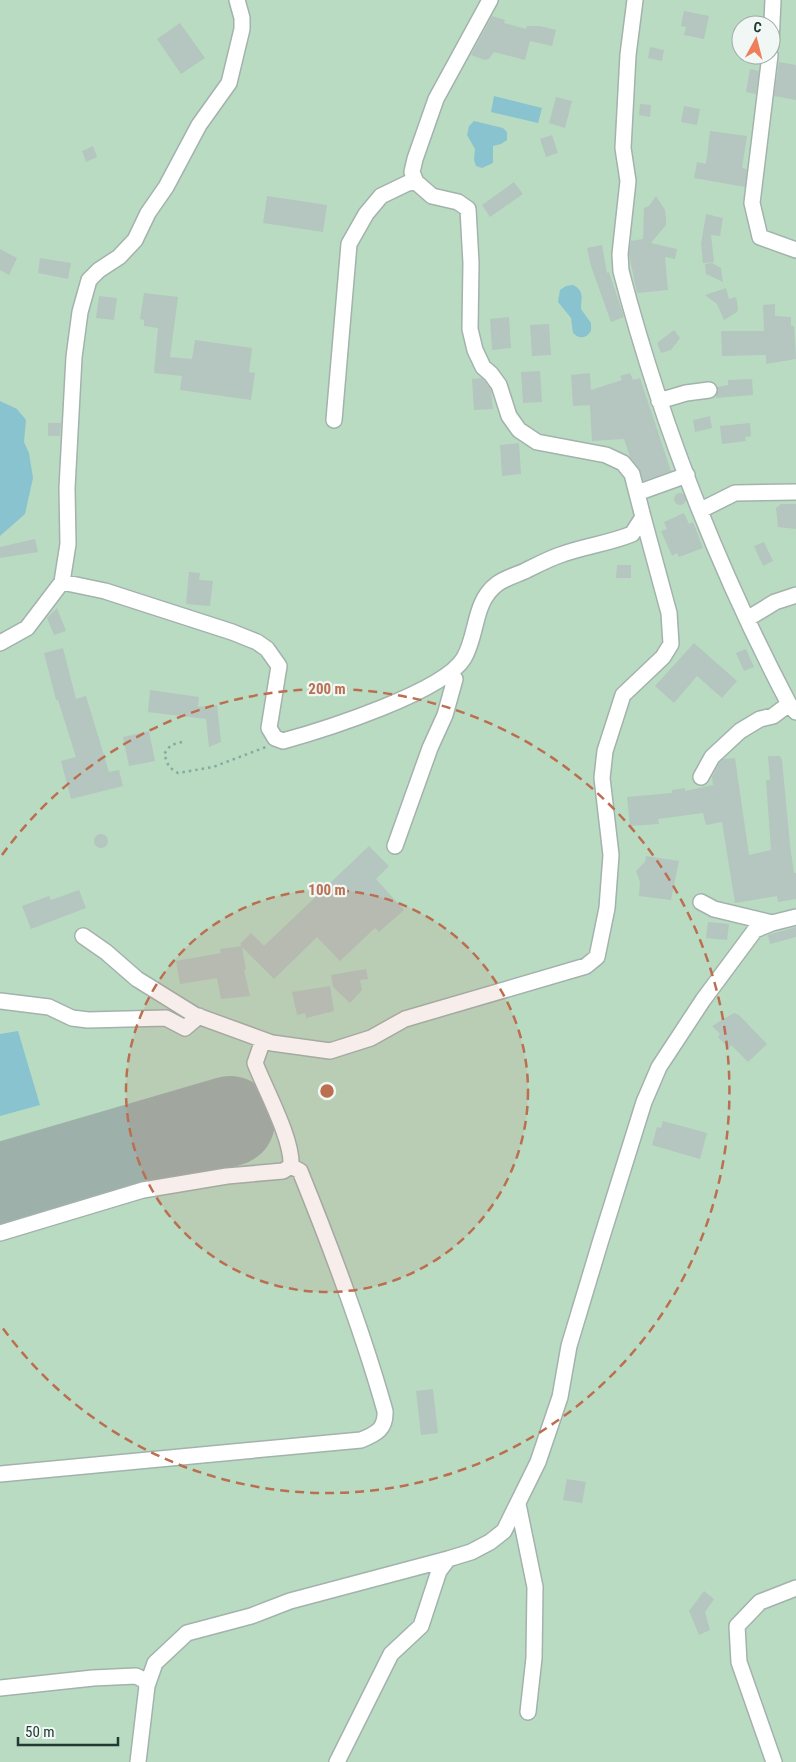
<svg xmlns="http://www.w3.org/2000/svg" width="796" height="1762" font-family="'Roboto Condensed',sans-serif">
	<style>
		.green { fill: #b9dbc2; fill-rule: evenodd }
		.water { fill: #89c3cf }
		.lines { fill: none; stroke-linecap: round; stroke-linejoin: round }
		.runway { stroke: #9eb0aa; stroke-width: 90 }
		.building { fill: #b5c5bf }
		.minor-casing { stroke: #a3b2ad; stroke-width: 18 }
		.path { stroke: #81ada0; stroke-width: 2.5; stroke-dasharray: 2.5 4; stroke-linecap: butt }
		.minor { stroke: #fff; stroke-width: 15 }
		.ring { fill: none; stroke: #bb6e50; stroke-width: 2.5; stroke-dasharray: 9 6 }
		.centre { fill: #bb6e50; stroke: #f0f7f4; stroke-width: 2.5 }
		.ring-label { font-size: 15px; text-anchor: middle; font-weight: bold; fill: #bb6e50; stroke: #f0f7f4; stroke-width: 4.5; stroke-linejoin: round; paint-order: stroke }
	</style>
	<rect width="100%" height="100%" fill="#e0eae6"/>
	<path class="green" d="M0,0H796V1762H0ZM741,25H771V55H741Z"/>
	<path class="water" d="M494,96L542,108L538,123L491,112Z
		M474,121L503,128L507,132V140L501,144L493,146V163L482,168L476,166L474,160L475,149L467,135L469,126Z
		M573,285C585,291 581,298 581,309L591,323V331C586,339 579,339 573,333L571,318L558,302L560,290L566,286Z
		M0,401L17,409L26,420L24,442L29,453L33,478L25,514L0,536Z
		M18,1031L40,1105L0,1116V1034Z"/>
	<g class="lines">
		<path class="runway" d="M0,1188L230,1121"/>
	</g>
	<path class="building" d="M684,11L709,16L704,39L684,35L686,27L681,26Z
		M492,16L505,20L504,23L526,29L527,26H540L556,30L552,46L530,41L525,60L494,52L489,59L485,60L471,55Z
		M180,23L205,58L181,74L157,39Z
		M650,47L664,50L662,61L648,58Z
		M779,62L796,65V100L774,96Z
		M750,69L759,71L756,94L746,92Z
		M556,97L572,101L565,128L549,123Z
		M640,104L651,105L650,117L639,115Z
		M684,106L700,109L697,125L681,122Z
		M710,131L747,136L742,168L747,169L745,187L694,178L697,162L706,164Z
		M552,135L558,153L546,157L540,139Z
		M93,146L97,157L86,162L82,151Z
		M514,182L523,194L490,217L482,205Z
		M267,196L327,205L323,232L263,223Z
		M656,196L665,210L666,220V225L651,243L677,249L675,259L665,257L668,290L637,293L629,254L631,241L643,239L644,208L649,206Z
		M706,214L723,218L720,236L711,235L714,262L703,263L701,244Z
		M602,245L607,273L609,272L624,317L611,322L591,266L587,248Z
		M0,249L17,258L9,275L0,270Z
		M40,258L71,263L68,279L38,273Z
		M712,263L721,268L723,282L706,274L705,264Z
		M726,288L729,299L736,297L738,308L737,312L724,320L717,304L705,295Z
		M144,293L178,297L170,357L192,359L195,340L252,348L249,372L255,373L251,400L180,390L182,376L154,373L158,328L144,326V320L140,319Z
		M99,296L117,298L114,320L96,318Z
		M775,304V316L791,317V326H794L796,359L766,364V355L722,356L721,331H764L763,305Z
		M509,317L511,348L492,350L490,319Z
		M549,324L551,355L532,356L530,325Z
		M674,330L680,338L671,350L661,353L657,343Z
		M540,371L542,402L523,403L521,372Z
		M590,373L591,390L622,380L620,376L630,373L633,380L640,378L671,471L643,481L639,468L630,457L624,439L592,441L590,405L573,406L571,375Z
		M482,378L491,389L493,409L474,410L472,379Z
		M752,379L753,395L716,398L717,387L728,385V380Z
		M710,416L712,428L695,432L693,420Z
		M48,423H61L60,436H48Z
		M750,423L751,436L745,437L746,441L722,444L720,426Z
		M519,443L521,474L502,476L500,445Z
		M674 499a6 6 0 1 1 12 0a6 6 0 1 1-12 0Z
		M781,504H796V529L778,527L776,508Z
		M684,513L689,524L693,522L703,548L679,557L677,553L672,556L661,531L667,529L664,522Z
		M35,539L38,552L0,558V547Z
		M764,542L773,561L763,566L754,546Z
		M617,565H631V578H616Z
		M189,572L200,573L199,580L213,581L210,606L186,604Z
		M57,608L66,631L54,635L47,618Z
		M694,643L737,681L722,698L697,676L674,703L655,686Z
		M63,648L76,699L86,696L109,772L119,770L123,786L71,799L61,761L76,757L58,700H56L44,653Z
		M746,649L754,667L744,671L736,653Z
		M150,690L199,697L198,707L217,705L221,742L209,747L206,719L148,712Z
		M149,731L155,761L129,766L123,737Z
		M768,756H780L782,760L790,845L794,873H796V899L778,902L777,896L735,903L722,822L706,825L703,813L658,819L659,824L630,826L627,797L672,793V790L685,788V791L713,785L712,777L719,763L723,759L735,758L749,855L771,850L766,780H770Z
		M94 841a7 7 0 1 1 14 0a7 7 0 1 1-14 0Z
		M369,846L389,866L376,879L404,910L379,932L375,928L340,961L317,937L274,979L242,947L246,970H244L250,996L221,999L217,978L180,984L176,961L221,953L220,949L242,946L240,944L251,933L264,946Z
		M646,856L679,861L671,900L639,896L640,882L636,871L645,862Z
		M79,890L86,908L31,929L22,906L49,896L51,900Z
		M708,922L729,924L727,940L706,938Z
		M796,927V937L770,944L768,935Z
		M366,969L368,979L360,980L362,990L350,1003L333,987L331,975Z
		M330,986L334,1011L306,1018L305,1013L297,1015L292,992Z
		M734,1013L739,1015L767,1044L748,1062L731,1045L729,1048L718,1037L720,1034L712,1026Z
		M663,1121L707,1133L700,1159L652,1145L657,1127L661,1128Z
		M433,1389L438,1433L421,1435L416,1391Z
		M567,1479L586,1482L582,1503L563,1500Z
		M704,1591L714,1599L705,1612L710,1630L699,1635L689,1611Z"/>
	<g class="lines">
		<g class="minor-casing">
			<path id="minor" d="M635,0L628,55L623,148L628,181L620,254L621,271C660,420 717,567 789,704
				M771,44L773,0
				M770,55L752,203L760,237L796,250
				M416,182L432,196L458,202L468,209L471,263L470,329L475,350L483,367L491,374L499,385L509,416L519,430L537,442L606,455L623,463L632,474L643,517
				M659,401L686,393L709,390
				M334,420L349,244L366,214L381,196L408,183L416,182L412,172L415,159L436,99L490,0
				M637,493L687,475
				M701,510L735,493L796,492
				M62,582L105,591L232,632L257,642L267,649L279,666L269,728L275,738L283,741C323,730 444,692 464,658C478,634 473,602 497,584C505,578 516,575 525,571C537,565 550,558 563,554C586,546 610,543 632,534L643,517L669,613L671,644L663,657L623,695L605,751L602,778L611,855L607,908L597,957L586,966L405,1019L371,1038L330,1051L272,1043L195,1015L137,979L106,952L83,936
				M747,619L775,602L796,595
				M0,643L27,628L62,582L68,544L67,488L74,357L80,312L89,280L99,270L119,257L135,240L148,213L166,187L199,125L229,83L242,29V18L237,0
				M701,777L712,757L740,731L760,719L773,716L789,704L796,712
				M395,846L430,748L445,715L455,679L450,673
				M701,902L714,909L772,923
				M0,1001L49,1007L72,1018L88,1020L166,1018L185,1028L199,1016
				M263,1040L255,1063C265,1089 293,1140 291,1166
				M0,1233L143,1190L227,1176L283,1171L291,1166L300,1171C332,1250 362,1329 385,1411C386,1429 376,1434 361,1440L0,1474
				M518,1504L535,1587L534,1658L528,1712
				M0,1688L93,1678L136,1676L144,1680L147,1686
				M138,1762L147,1686L155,1663L187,1633L251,1616L290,1601L448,1559L471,1552L490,1542L504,1531L538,1462L560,1397L569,1346L600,1243L644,1102L659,1067L703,1000L755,930L772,923L796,917
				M337,1762L391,1654L421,1626L439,1571L448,1559
				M774,1762L739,1662L737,1626L760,1602L796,1588"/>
		</g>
		<path class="path" d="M182,742L171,745L164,754L169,767L178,773L213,767L266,747"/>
		<use href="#minor" class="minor"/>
	</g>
	<circle cx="327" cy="1091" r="201" fill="#bb6e50" fill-opacity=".12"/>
	<g class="ring">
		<circle cx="327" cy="1091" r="201"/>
		<path d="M2 855A402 402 0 1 1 2 1327"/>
	</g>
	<circle cx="327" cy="1091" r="8" class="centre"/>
	<g class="ring-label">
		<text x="327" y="694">200 m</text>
		<text x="327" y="895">100 m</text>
	</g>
	<g transform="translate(756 40) rotate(7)"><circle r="24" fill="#f0f7f4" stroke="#9daba7"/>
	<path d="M0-4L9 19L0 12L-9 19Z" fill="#ee7f5a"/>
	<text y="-8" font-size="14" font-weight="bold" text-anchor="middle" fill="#213a34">С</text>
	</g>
	<path d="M18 1737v8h100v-8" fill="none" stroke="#213a34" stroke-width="2.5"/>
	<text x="25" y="1737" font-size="15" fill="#213a34" stroke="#f0f7f4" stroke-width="4" paint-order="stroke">50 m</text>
</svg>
